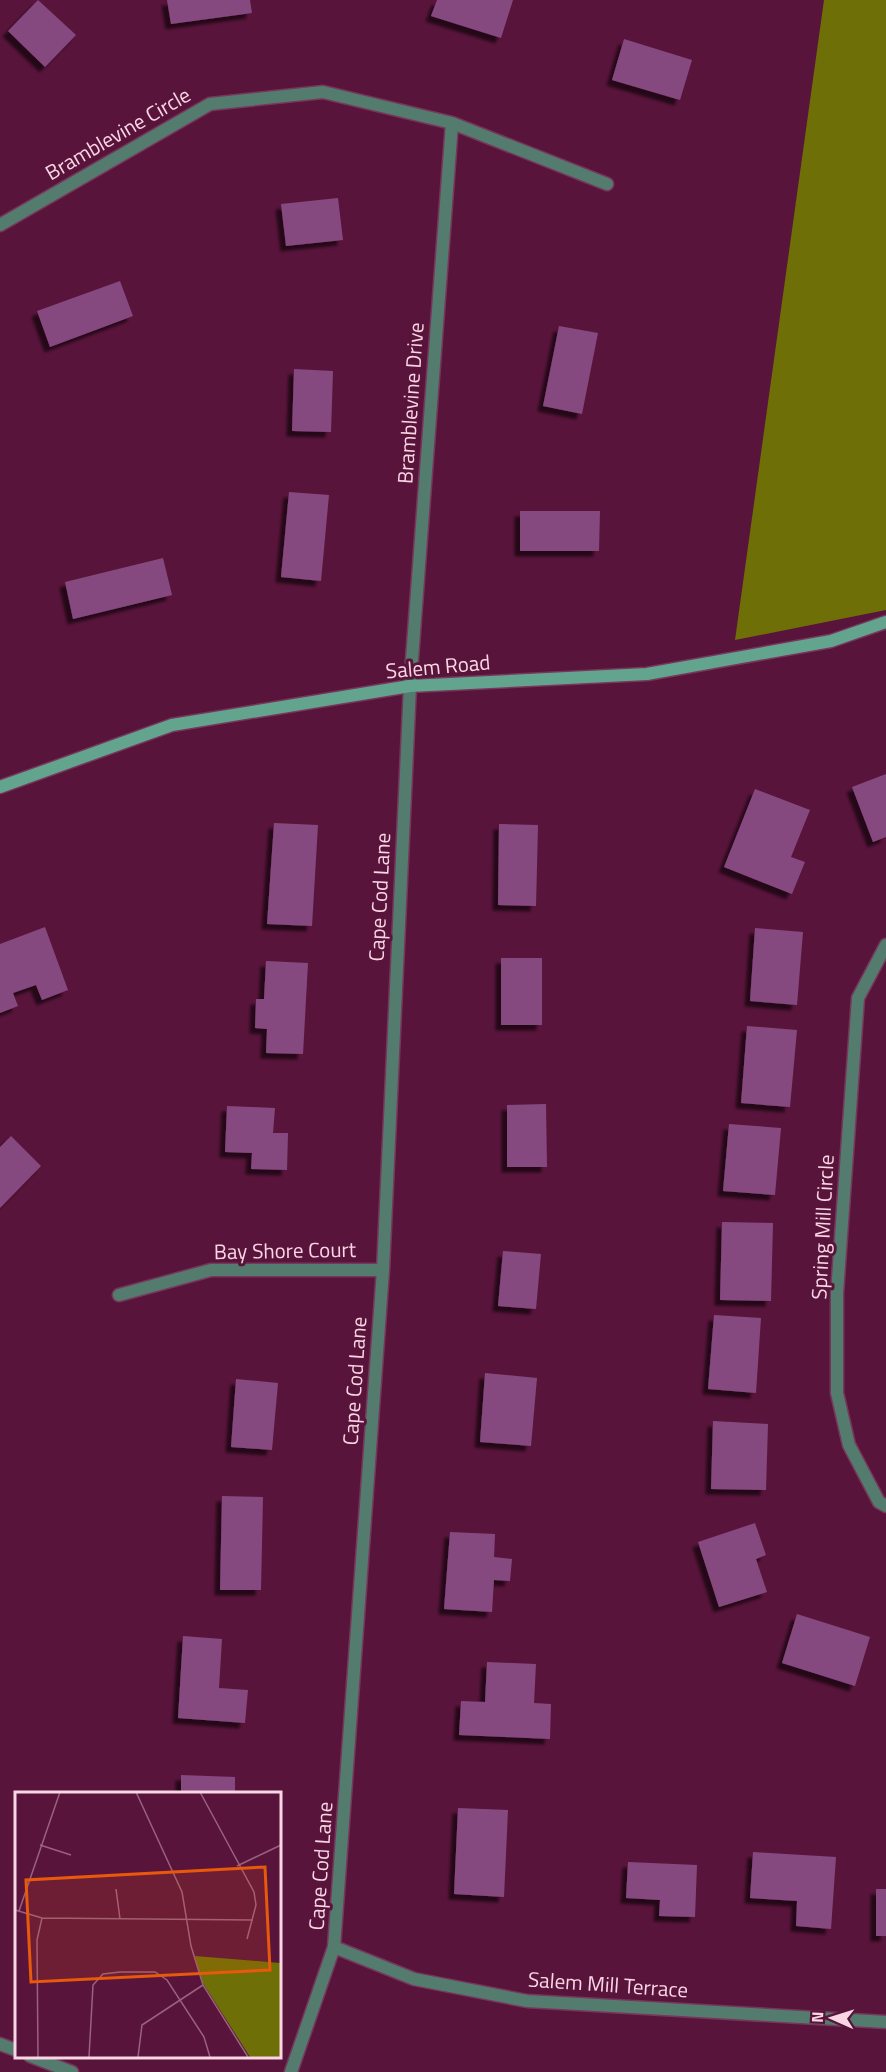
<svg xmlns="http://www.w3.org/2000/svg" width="886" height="2072" font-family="'Titillium Web',sans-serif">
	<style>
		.forest { fill: #6e6f07 }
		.building { fill: #85497f; filter: url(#shadow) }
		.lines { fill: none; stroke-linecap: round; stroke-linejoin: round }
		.street-casing { stroke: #76375a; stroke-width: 15 }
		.secondary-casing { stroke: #76375a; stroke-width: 15 }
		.street { stroke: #547c6e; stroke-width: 12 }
		.secondary { stroke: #63a48e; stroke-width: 12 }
		.labels { text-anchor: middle; stroke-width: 6; stroke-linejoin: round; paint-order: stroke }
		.street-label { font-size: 21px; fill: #fad6e5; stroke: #59143b }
		.inset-road { fill: none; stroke: #99627f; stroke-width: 1.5 }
		.view { fill: #e8590c; fill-opacity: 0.15; stroke: #e8590c; stroke-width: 3 }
		.inset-edge { fill: none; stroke: #fad6e5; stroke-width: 3 }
	</style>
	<defs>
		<filter id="shadow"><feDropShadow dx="-5.5" dy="5.5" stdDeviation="1.5" flood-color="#0009"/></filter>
	</defs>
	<rect width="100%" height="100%" fill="#59143b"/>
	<path class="forest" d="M824,0H886V610L735,640Z"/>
	<path class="building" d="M38,0L76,35L45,67L8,31Z
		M167,0H250L252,13L171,24Z
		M437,0H513L501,38L431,16Z
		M624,39L692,60L680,100L612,80Z
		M338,198L343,240L286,246L281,204Z
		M120,281L133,316L50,347L37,311Z
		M559,326L598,333L582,414L543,406Z
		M294,369L333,371L331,432L292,431Z
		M289,492L329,495L321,581L281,577Z
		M520,511H600L599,551H520Z
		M163,558L172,595L73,619L65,582Z
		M886,774V837L873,842L852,787Z
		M755,789L810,810L791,857L805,862L792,894L724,867Z
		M274,823L318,825L312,926L267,924Z
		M499,824L538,825L536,906L498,905Z
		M45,927L68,990L42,1000L36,985L13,993L18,1006L0,1013V944Z
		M755,928L803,932L797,1005L750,1001Z
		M501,958H542V1025H501Z
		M266,961L308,963L303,1054L266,1053L267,1029L255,1028L256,999H264Z
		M747,1026L797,1030L790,1107L741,1103Z
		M546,1104L547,1167H507V1105Z
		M227,1106L275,1108L273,1133H288L287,1170L251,1169L252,1153L225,1152Z
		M729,1124L781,1128L775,1195L723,1191Z
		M11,1136L41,1166L0,1208V1147Z
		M722,1222L773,1223L771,1301L720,1300Z
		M503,1251L541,1254L536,1309L498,1306Z
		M714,1315L761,1318L756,1393L708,1389Z
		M485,1373L537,1378L531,1446L480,1442Z
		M236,1379L278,1383L272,1450L231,1447Z
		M713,1421L768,1424L766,1490L711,1489Z
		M222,1496L263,1497L261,1590H220Z
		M755,1523L766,1555L756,1559L767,1592L719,1607L698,1542Z
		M450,1532L495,1534L494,1557L512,1559L510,1581L494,1580L492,1612L444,1609Z
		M797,1614L870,1637L855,1686L782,1663Z
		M183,1636L222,1639L219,1688L248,1690L245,1723L178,1718Z
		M487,1662L536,1664L534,1703L551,1704L550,1739L459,1735L461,1701L485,1702Z
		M181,1775L235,1777V1793H181Z
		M458,1808L508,1810L504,1897L454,1894Z
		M753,1852L836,1857L831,1929L796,1926L797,1901L750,1898Z
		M628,1862L697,1865L695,1917L659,1916L660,1900L626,1898Z
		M876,1889H886V1936H876Z"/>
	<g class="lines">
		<g class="street-casing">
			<path id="street" d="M0,225L210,104L323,92L452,123L607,184
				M886,945L858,998L837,1293V1393L849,1445L879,1502L886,1506
				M119,1295L211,1270H383
				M334,1947L414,1979L527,2001L886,2022
				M0,2044L16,2050
				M30,2056L72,2072
				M291,2072L334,1947L383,1270L410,686L452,123"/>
		</g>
		<g class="secondary-casing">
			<path id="secondary" d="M0,787L172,725L410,686L647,674L831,641L886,622"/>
		</g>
		<use href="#street" class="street"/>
		<use href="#secondary" class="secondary"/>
	</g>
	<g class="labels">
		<g class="street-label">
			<text transform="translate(118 134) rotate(-30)" y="7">Bramblevine Circle</text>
			<text transform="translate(411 403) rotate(-86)" y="7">Bramblevine Drive</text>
			<text transform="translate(438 667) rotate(-5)" y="7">Salem Road</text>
			<text transform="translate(380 897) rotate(-87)" y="7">Cape Cod Lane</text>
			<text transform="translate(823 1227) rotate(-87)" y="7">Spring Mill Circle</text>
			<text transform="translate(285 1251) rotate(-1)" y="7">Bay Shore Court</text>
			<text transform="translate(355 1381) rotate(-86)" y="7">Cape Cod Lane</text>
			<text transform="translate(321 1866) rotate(-86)" y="7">Cape Cod Lane</text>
			<text transform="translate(608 1985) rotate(4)" y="7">Salem Mill Terrace</text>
		</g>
	</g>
	<g transform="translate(15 1792)">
		<rect width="266" height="266" fill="#59143b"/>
		<path d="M180,164L265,171V265H235L186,188Z" fill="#6e6f07"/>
		<path class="inset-road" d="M121,0L167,100L176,154L188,193L233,265M185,0L239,100L241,113L232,147M25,53L56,63M222,74L266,53M101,97L105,127M0,118L27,126L238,128M4,119L45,0M23,265L22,148L27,126M74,265L78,193L88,182L105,180H140L152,188L189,245L195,265M123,265L127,233L188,193"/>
		<path class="view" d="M250,75L255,178L16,190L11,88Z"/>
		<rect width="266" height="266" class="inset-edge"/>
	</g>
	<g transform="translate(832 2018) rotate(273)" stroke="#59143b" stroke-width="4.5" paint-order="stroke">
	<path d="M0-4.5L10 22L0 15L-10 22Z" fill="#fad6e5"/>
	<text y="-9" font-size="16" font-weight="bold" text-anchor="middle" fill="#fad6e5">N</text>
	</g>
</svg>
